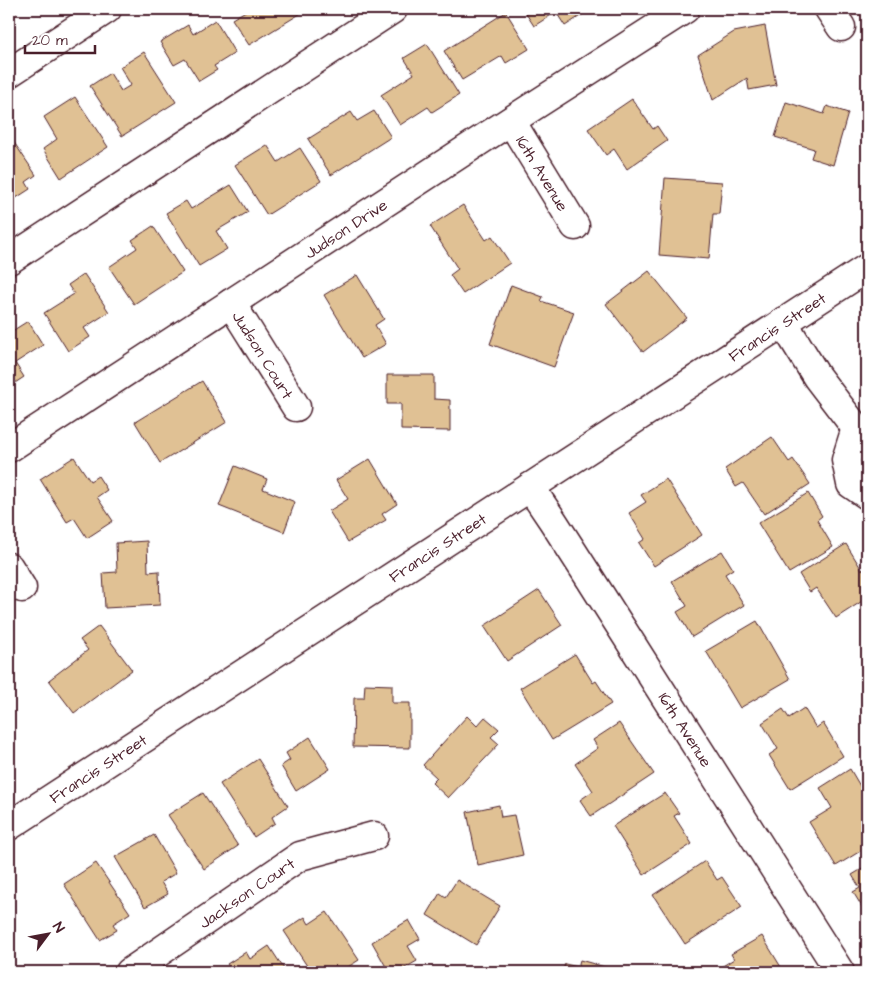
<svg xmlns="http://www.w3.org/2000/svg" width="876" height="981" font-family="'Architects Daughter',sans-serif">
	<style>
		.building { fill: #e0c194; stroke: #4a1f2b }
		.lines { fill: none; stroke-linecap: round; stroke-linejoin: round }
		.minor-casing { stroke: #4a1f2b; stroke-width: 31 }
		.minor { stroke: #fff; stroke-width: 28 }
		.labels { text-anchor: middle; stroke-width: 4; stroke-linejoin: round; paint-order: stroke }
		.street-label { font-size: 16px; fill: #4a1f2b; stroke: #fff }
	</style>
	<rect width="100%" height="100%" fill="#fff"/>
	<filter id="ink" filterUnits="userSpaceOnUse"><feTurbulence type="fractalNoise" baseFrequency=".02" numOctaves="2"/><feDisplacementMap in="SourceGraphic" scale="10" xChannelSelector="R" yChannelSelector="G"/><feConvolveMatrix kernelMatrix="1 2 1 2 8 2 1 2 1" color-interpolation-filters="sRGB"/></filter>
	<g filter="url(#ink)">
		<path class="building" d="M9,9H21L9,17Z
			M249,9H308L249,45L232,19Z
			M523,9H591L565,26L556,12L534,26Z
			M506,12L529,49L506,63L502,56L462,80L444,51Z
			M215,20L235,53L214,66L217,70L199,81L185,59L174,65L160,42L188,25L193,34Z
			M765,26L776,85L749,90L747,78L713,100L698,55L734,32Z
			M427,44L459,95L432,112L428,107L400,125L381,95L414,74L404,58Z
			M144,52L176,102L122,136L90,86L110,73L121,91L131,85L120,67Z
			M75,97L108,147L61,178L43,149L57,139L44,117Z
			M632,99L653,129L657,126L667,141L627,169L614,149L606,155L588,129Z
			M786,102L824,114L827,106L848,113L833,165L811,158L814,149L775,137Z
			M374,111L391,137L331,175L308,139L351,112L357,121Z
			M11,138L36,175L26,182L30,189L13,200L9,193V139Z
			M267,145L278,162L300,148L321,181L267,215L235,165Z
			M665,178L722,182L719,214H713L709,259L659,255Z
			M231,185L248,212L216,231L227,249L199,266L166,213L186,201L191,209Z
			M463,205L486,240L492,236L510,263L463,294L450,275L458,269L430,226Z
			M153,226L183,272L134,304L109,267L137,248L132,240Z
			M649,271L687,318L643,352L606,304Z
			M84,274L109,312L84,328L90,337L68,351L44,313L74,294L68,285Z
			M357,275L384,319L375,325L386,344L362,358L324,295Z
			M511,285L543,297L541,301L574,312L554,367L490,344Z
			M28,321L43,345L15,363L24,377L9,387V333Z
			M387,375H434V399L450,400V431L401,430V404H387Z
			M202,381L227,422L160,463L135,422Z
			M772,437L789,462L793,459L810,484L764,514L743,483L736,487L725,469Z
			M74,457L90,481L98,476L107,490L97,497L113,521L87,538L74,518L67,522L40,479Z
			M370,459L397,504L382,514L386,520L348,542L329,511L348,499L336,480Z
			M235,466L267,479L263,489L295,502L284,532L219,506Z
			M666,479L702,535L654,566L639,543L645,539L629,513L646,502L641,495Z
			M808,493L822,516L817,520L833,547L789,573L758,523Z
			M147,541L148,572L159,571L160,605L105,608L103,573L117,572L116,543Z
			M846,544L862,570L867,566V598L836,618L816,588L810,592L799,574Z
			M722,551L733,569L725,574L744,605L692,637L677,612L687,606L672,581Z
			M539,590L562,625L507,661L484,626Z
			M757,621L790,679L740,708L706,651Z
			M99,626L132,670L74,713L49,680L88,650L80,640Z
			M575,654L593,683L596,681L611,704L552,740L520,688Z
			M365,684L392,685V703H410V748L353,747L354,698H364Z
			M804,708L816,728L823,723L843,756L790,789L769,755L778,749L762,723L783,709L789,718Z
			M467,716L477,726L485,717L499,729L491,737L499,744L448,798L432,783L437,778L423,765Z
			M619,723L654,774L591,816L580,800L593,791L575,764L598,748L593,740Z
			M310,737L330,769L296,791L281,766L290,760L286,753Z
			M258,759L288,806L272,817L275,823L254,837L220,784Z
			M850,769L867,798V811L864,813L867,818V847L836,866L809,822L832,808L820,788Z
			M203,793L238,846L204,869L168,815Z
			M665,793L679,813L674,816L692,844L644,875L613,826Z
			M499,805L501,817L514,815L523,855L478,865L467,812Z
			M154,835L176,873L161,882L168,894L145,907L115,857Z
			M705,861L717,880L722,877L742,907L685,944L653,895Z
			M96,863L130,913L113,924L117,930L100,940L64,884Z
			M867,866V915L853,892L860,888L852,875Z
			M457,880L500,906L476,945L427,915L440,893L446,897Z
			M327,912L359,960L340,972H311L284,931L305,917L309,924Z
			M409,920L420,939L408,946L417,961L398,972H389L372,942Z
			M762,936L784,972H713L734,959L731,954Z
			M269,946L286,972H233L227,964L246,952L250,959Z
			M580,960L612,969V972H562L565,964L578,967Z"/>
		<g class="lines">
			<g class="minor-casing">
				<g id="minor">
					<path d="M829,9L841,27"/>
					<path d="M9,73L107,9"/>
					<path id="s1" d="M511,121L575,226"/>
					<path d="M9,260L393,9"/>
					<path id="s2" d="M231,303L296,407"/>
					<path d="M783,322L817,377L856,428L867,433"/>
					<path d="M856,428L846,460L851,484L867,495"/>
					<path id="s3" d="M9,448L484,138L685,9"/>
					<path id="s4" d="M530,487L553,521L589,577L840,972"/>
					<path d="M9,567L22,588"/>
					<path id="s5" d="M9,826L867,268"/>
					<path id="s6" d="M130,972L300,856L374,836"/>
				</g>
			</g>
			<use href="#minor" class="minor"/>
		</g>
	</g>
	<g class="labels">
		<g class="street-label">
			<text dy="6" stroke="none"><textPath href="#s1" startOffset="61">16th Avenue</textPath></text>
			<text dy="6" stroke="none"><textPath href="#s3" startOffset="402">Judson Drive</textPath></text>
			<text dy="6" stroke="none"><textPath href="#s5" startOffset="916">Francis Street</textPath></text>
			<text dy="6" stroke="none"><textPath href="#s2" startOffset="61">Judson Court</textPath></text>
			<text dy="6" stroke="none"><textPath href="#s5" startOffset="511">Francis Street</textPath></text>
			<text dy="6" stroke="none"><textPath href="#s4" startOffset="288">16th Avenue</textPath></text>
			<text dy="6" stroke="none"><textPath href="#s5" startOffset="106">Francis Street</textPath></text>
			<text dy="6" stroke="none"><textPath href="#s6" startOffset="141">Jackson Court</textPath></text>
		</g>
	</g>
	<rect width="876" height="981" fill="none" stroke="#fff" stroke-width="30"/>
	<rect x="15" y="15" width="846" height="951" fill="none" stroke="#4a1f2b" stroke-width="2" filter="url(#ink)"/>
	<g transform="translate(48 934) rotate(58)" stroke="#ffffff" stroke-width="4" paint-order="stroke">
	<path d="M0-4L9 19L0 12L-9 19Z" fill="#4a1f2b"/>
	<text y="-8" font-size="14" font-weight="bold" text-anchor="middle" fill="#4a1f2b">N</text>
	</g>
	<path d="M25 45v8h70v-8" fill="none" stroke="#4a1f2b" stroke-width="2.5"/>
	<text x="32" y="45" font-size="15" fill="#4a1f2b" stroke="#ffffff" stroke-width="4" paint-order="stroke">20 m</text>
</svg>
